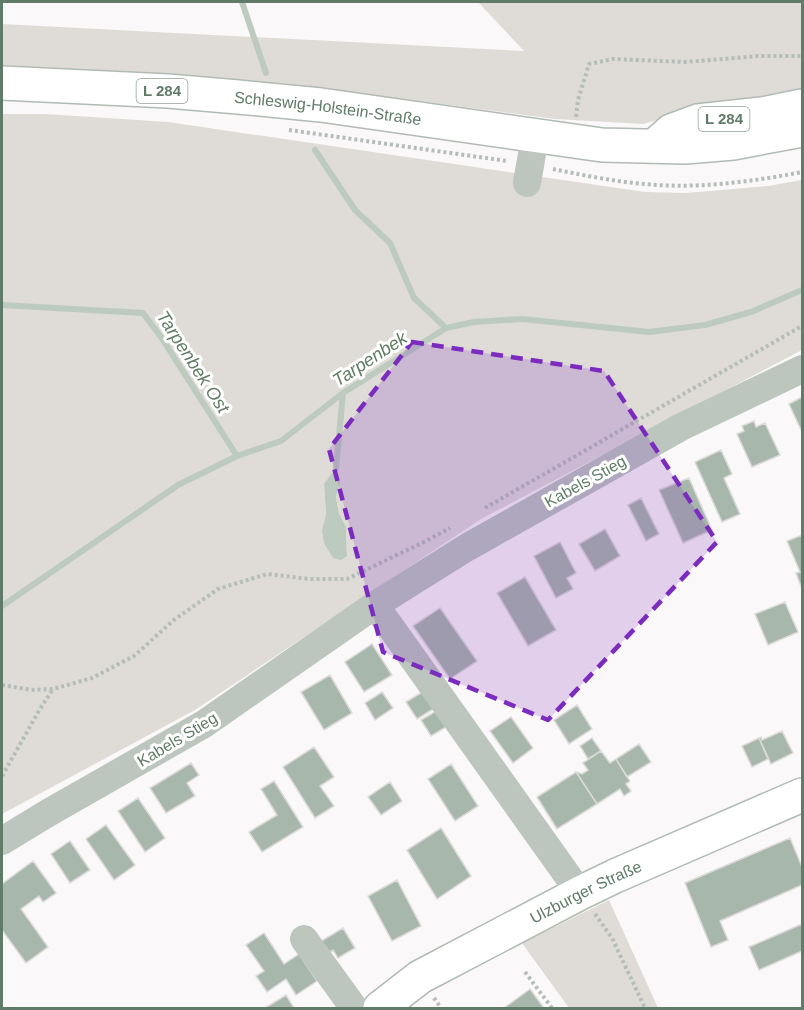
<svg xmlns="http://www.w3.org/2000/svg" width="804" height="1010" font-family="Helvetica,sans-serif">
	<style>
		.green { fill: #dfdbd7; fill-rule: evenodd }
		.water { fill: #bccbbe }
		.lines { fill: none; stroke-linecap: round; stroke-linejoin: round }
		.stream { stroke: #bccbbe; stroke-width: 6 }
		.building { fill: #a8b7ab; stroke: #dcdada; stroke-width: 1.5 }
		.major-casing { stroke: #b0bbb3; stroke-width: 36 }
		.path { stroke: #b5bdb8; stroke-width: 4; stroke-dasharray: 3 3; stroke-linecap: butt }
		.minor { stroke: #bcc6bf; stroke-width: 28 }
		.major { stroke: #fff; stroke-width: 33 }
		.marked { fill: #7b2cbf; fill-opacity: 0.2; stroke: #7b2cbf; stroke-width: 4.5; stroke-dasharray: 12 8; stroke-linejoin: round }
		.labels { text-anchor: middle; stroke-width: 6; stroke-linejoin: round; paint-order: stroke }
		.shield { fill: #fff; stroke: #90a395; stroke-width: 1.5 }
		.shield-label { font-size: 15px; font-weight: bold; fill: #607c68 }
		.street-label { font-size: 16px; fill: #607c68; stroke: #fff }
		.water-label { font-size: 18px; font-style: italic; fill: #607c64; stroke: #fff }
	</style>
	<rect width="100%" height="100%" fill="#faf8f8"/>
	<path class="green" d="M478,2H802V95L695,109L643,124L555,119L319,88L2,65V24L524,51Z
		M2,114H44L168,122L645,192L687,193L768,186L802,180V350L481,519L195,710L2,814ZM324,484H340L336,497L339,513L346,527L347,555L322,530L326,514Z
		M609,900L658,1008H569L522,943Z"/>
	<path class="water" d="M336,468L340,484L336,497L339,513L346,527L347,556L341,560L333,558L324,543L322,530L326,514L324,484Z"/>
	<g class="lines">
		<path class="stream" d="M242,2L266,73
			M315,150L355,210L390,243L414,298L446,328
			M2,305L143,313L161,337L237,456
			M336,468L343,393
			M2,606L178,485L237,456L281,441L343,393L446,328L474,322L522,319L649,332L705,325L751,312L802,290"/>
	</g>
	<path class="building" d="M802,397V432L789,404Z
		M754,421L756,427L765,423L780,455L752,467L737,434L744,431L742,426Z
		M721,450L732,474L724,478L740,514L722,522L695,462Z
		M689,478L712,530L683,543L659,490Z
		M641,498L659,534L646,541L628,505Z
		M605,529L620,556L595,571L579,544Z
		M802,535V589L796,573L800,572L787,541Z
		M560,542L576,573L567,578L573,589L556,598L534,556Z
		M525,577L556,630L528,646L497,593Z
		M785,602L798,632L768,645L755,614Z
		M440,608L477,661L450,679L413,626Z
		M372,644L392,675L364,692L345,662Z
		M330,675L352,713L324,730L301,692Z
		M424,691L435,708L417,719L406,702Z
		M382,692L393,708L375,720L365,703Z
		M577,705L592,729L569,744L554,720Z
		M436,711L446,727L431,736L421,720Z
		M511,717L533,748L513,763L490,731Z
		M782,731L793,753L771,764L759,738L761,737L762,740Z
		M592,738L601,751L588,759L580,746Z
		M759,738L768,759L752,767L742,746Z
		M639,744L651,762L627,777L616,759Z
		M314,747L334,777L320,786L334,806L315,818L283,767Z
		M601,751L610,763L616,759L630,781L626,784L631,791L624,796L620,789L597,804L576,772L582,774L588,770L583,763Z
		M191,763L199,775L187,783L195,796L166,813L150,788Z
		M451,764L478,806L455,821L428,779Z
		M576,772L597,804L557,829L537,797Z
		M274,781L303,827L262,852L249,832L277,815L261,789Z
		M390,782L402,801L381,815L368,797Z
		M138,798L165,838L145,852L118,811Z
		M106,825L135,865L114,880L86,839Z
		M441,828L471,876L437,899L407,850Z
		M790,838L802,867V885L720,921L728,940L711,947L685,883Z
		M70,841L90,870L70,883L51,854Z
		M33,861L56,893L43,902L39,896L21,909L48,947L26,963L2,930V884Z
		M397,880L421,926L392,941L368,896Z
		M802,924V951L759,970L749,947Z
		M343,928L355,948L338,958L333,950L325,955L318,943Z
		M264,933L284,964L299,954L317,981L296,995L286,979L267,992L256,976L264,971L246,945Z
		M530,989L544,1008H504Z
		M286,995L294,1008H265Z"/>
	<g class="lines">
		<g class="major-casing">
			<g id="major">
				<path id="s1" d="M2,83L168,91L238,97L321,105L602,145L685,147L733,143L802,130"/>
				<path d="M654,146L671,131L698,121L762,114L802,106"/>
				<path id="s2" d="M380,1008L420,977L580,893L615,876L802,795"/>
			</g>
		</g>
		<path class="path" d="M576,117L578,100L589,64L613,59L685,62L758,56H802
			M289,130L507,161
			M553,169C587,176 622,183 657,185C706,188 755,181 802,172
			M485,508L802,326
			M2,685L31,690L53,689L92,678L134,656L174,620L218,589L267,574L310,579H347L426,541L450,528
			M2,776L40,709L53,689
			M595,914L612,938L645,1008
			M525,972L552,1008
			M434,998L441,1008"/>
		<path class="minor" d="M527,183L535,136
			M375,605L580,893
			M2,841L48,813L204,724L375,605L466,548L681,427L802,369
			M304,939L354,1008"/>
		<use href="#major" class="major"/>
	</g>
	<path class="marked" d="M412,342L604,371L717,542L548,720L383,652L329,449Z"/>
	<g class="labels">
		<g class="shield">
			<rect x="136.5" y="79" width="51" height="24" rx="4.5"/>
			<rect x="698.5" y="107" width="51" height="24" rx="4.5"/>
		</g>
		<g class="shield-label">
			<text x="162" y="96">L 284</text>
			<text x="724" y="124">L 284</text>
		</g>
		<g class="street-label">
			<text dy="6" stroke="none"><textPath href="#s1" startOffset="327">Schleswig-Holstein-Straße</textPath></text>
			<text transform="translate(585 481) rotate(-29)" y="6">Kabels Stieg</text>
			<text transform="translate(177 739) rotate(-31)" y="6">Kabels Stieg</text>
			<text dy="6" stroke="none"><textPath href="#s2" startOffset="237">Ulzburger Straße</textPath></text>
		</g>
		<g class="water-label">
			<text transform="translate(370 359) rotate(-33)" y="6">Tarpenbek</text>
			<text transform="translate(193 362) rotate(57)" y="6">Tarpenbek Ost</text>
		</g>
	</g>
	<rect width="804" height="1010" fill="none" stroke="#607c68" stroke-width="6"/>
</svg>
